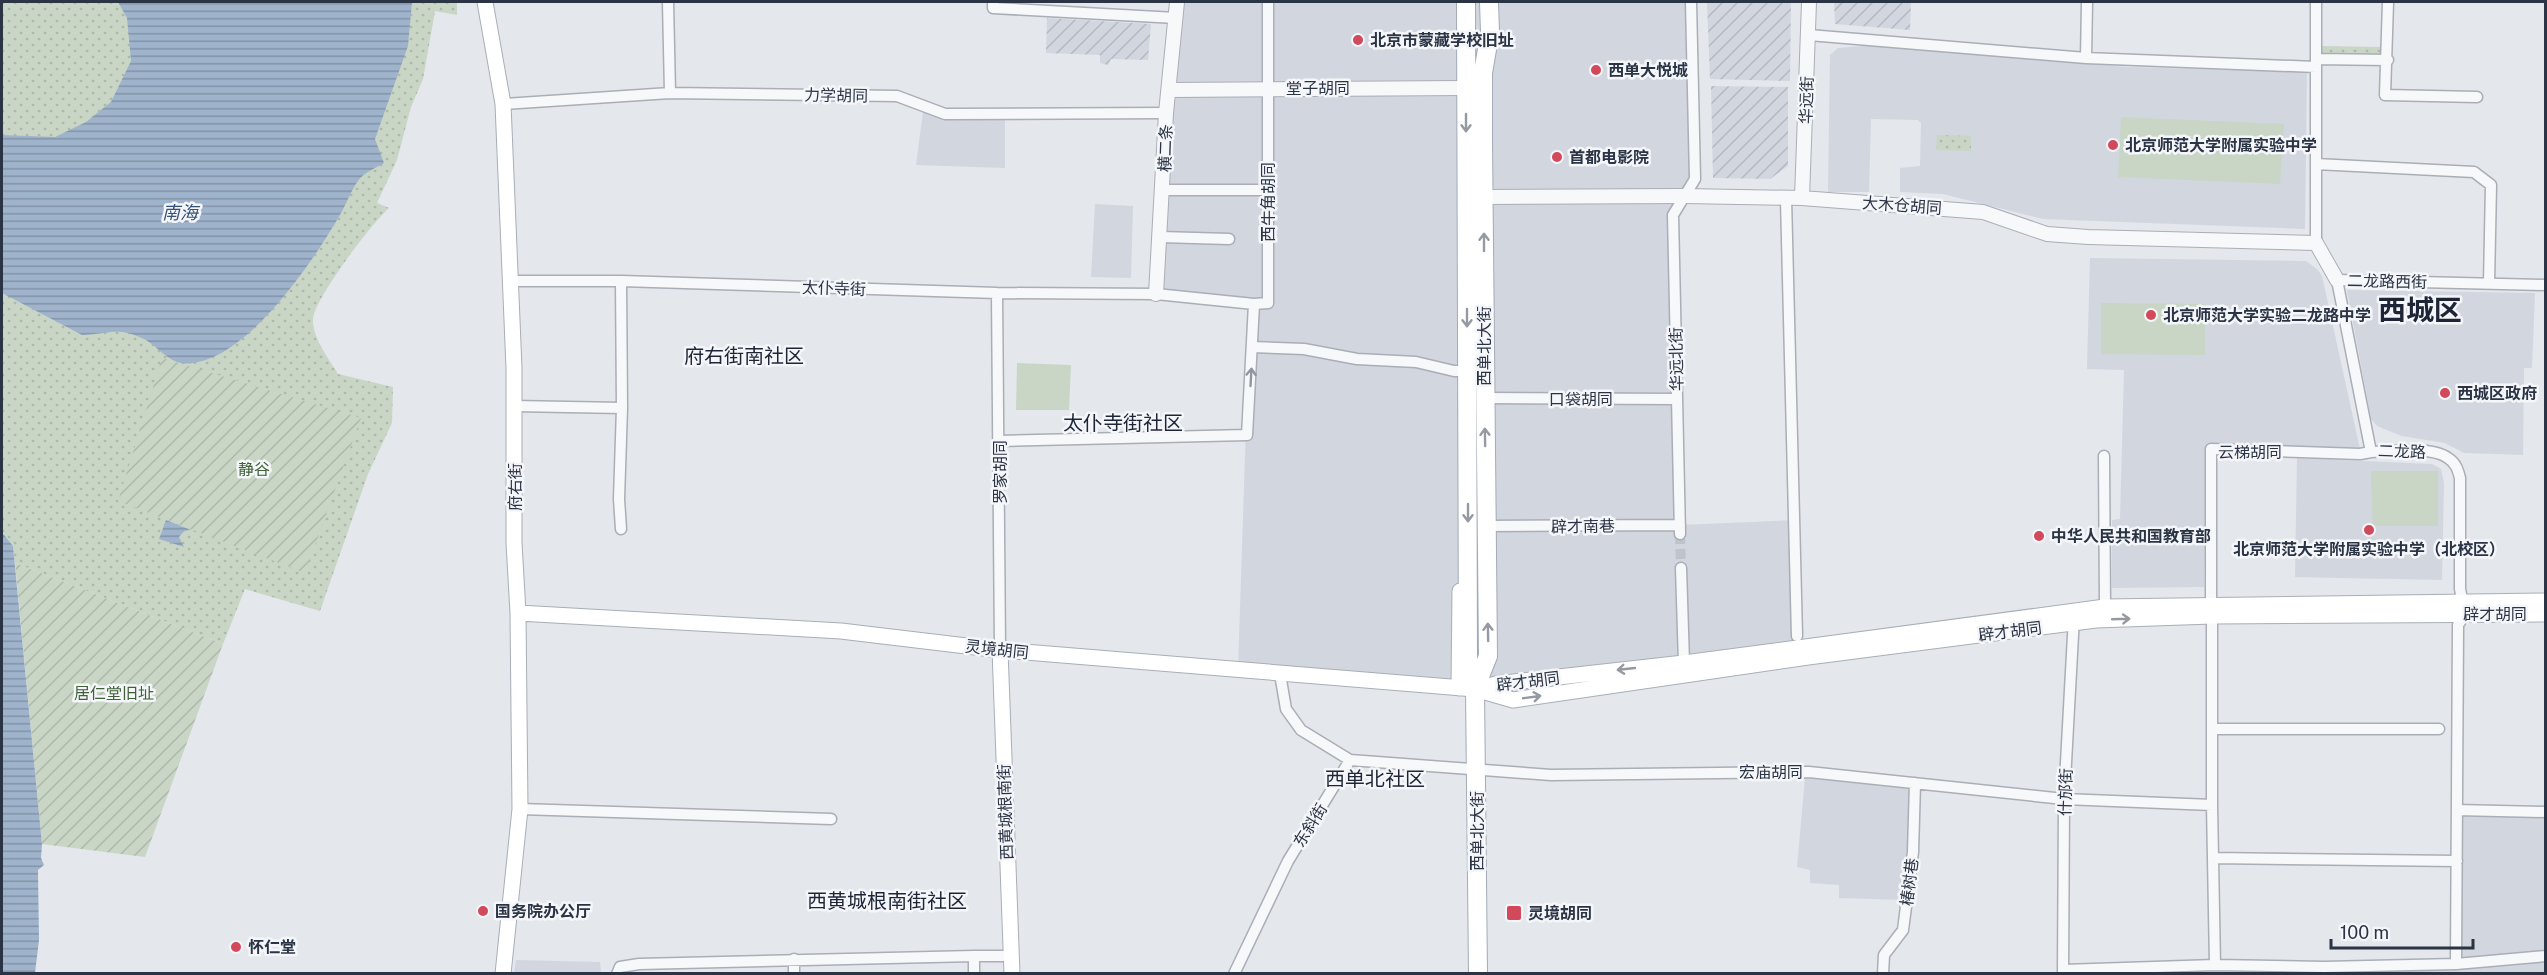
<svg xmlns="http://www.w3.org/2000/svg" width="2547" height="975" font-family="'Public Sans','Noto Sans SC',sans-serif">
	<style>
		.built { fill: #d2d6de }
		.industrial { fill: url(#industrial-furrows) }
		.grass { fill: url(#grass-dots) }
		.garden { fill: url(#garden-furrows) }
		.pitch { fill: #c9d6c5 }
		.water { fill: url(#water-rules) }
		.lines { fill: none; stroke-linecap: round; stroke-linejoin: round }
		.minor-tunnel { stroke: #bfc3cb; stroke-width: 10; stroke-dasharray: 10 5; stroke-linecap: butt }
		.minor-casing { stroke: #a9aeb7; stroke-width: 13 }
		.tertiary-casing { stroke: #a9aeb7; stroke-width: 16 }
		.secondary-casing { stroke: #a9aeb7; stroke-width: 17 }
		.primary-casing { stroke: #a3abb8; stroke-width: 20 }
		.minor { stroke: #f7f8fa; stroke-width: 10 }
		.tertiary { stroke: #f7f8fa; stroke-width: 14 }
		.secondary { stroke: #fff; stroke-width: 15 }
		.primary { stroke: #fff; stroke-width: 18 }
		.oneway { stroke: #959aa2 }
		.oneway2 { stroke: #9196a0 }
		.poi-dot { fill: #d1495b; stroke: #f4f6f9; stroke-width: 2 }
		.labels { text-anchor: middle; stroke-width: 5; stroke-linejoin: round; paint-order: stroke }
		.poi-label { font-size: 16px; font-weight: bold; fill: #2b3445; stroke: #f4f6f9; text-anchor: start }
		.street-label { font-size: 16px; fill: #2b3445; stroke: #f4f6f9 }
		.park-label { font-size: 16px; fill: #3f6138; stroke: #f4f6f9 }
		.water-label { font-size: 18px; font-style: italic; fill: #34527a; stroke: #f4f6f9 }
		.quarter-label { font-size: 20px; fill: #1d2536; stroke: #f4f6f9 }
		.town-label { font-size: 28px; font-weight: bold; fill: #1d2536; stroke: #f4f6f9 }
	</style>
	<defs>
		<pattern id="industrial-furrows" width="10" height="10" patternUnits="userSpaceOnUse" patternTransform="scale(1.5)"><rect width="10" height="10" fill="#d2d6de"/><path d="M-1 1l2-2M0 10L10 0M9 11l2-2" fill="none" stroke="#b4b8c0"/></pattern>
		<pattern id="grass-dots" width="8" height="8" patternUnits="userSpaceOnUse" patternTransform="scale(1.5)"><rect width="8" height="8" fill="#c9d6c5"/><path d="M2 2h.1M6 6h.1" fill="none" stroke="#adb8ab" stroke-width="1.8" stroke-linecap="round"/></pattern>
		<pattern id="garden-furrows" width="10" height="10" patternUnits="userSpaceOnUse" patternTransform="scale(1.5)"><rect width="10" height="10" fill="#c9d6c5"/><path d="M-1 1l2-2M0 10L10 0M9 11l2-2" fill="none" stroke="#adb8ab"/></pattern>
		<pattern id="water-rules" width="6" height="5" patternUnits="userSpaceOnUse" patternTransform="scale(1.5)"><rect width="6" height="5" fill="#9fb4cc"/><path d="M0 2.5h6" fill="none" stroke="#8293a7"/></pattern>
	</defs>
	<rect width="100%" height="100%" fill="#e4e7ec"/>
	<path class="built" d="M1176,2H1690L1691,184L1673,215L1680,525L1795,520L1797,647L1485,687L1238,670L1250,304L1157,289Z
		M1873,45L2128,67L2307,72L2305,229L2043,219L1943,194L1900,192V168L1920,166L1921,123L1918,120L1871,119L1869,192H1828L1830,55L1838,48Z
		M923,112L938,118L1005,119V168L916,165Z
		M1095,204L1133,206L1131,278L1091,277Z
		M2090,258L2306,261L2317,269L2322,276L2360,449L2228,445L2206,450L2204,587L2112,588V520L2120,519L2124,370L2087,369Z
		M2347,290L2535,293L2532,368H2524L2523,455L2464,453L2445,443L2402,436L2377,426L2371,419Z
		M2297,458L2432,464L2441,469L2444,483L2442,580L2295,577Z
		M1805,778L1911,789L1909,844L1903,900L1839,898V885L1810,883V870L1797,867Z
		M2457,815H2545V973L2324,974V967L2455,964Z
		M516,960L600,962L601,973H514Z"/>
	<path class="industrial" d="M1707,2H1791L1790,81L1710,79Z
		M1834,2H1911L1910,30L1835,24Z
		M1047,18L1151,24L1148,60L1111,59L1108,65L1100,63V55L1046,53Z
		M1711,86L1788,87V166L1770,179L1713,178Z"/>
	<path class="grass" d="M2,2H457V15L435,11L423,79L411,107L397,160L377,203L389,208C372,223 314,299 313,319C312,338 329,359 338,374L393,387L392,423L368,474L320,611L245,589L223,644L15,563L13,546L2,531Z
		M2320,46L2385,47V56L2320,55Z
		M1937,135L1971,136V151L1936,150Z"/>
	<path class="garden" d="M162,358L361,418L305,573L118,501Z
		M15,563L223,644L145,857L42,844Z"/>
	<path class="pitch" d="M2121,117L2284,124L2280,184L2118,177Z
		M2101,303L2205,304V355L2101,354Z
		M1017,363L1071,365L1069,410H1016Z
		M2371,471H2438V526H2373Z"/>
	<path class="water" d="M118,2H412L408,46L375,139L384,163C376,168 363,173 358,181C351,190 347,203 341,213C315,259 242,369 182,363C167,361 156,345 144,339C117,326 109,334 82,335L2,293V135L55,137L86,122L111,102L131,61L127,18Z
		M166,520L191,530L184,531L179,537L184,547L159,539Z
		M2,532L13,546L42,844L41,858L44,865L38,870L39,940L35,973H2Z"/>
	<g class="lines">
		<path class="minor-tunnel" d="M1680,534L1681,568"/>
		<g class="minor-casing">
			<path id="minor" d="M668,2L670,93
				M993,2V8L1176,18
				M2388,2L2385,95L2477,97
				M1809,35L2086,58L2316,67
				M2086,58L2087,2
				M2316,59L2388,60
				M503,104L670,93L897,96L945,114L1166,113
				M2316,164L2474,172L2491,185L2489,283
				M1163,190H1265
				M1786,199L1797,636
				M1160,237L1229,239
				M2316,243V2
				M512,281H621L997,293L1156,294L1254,304L1247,435L1000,441
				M621,281L622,408L619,499L621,529
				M997,293L1000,650
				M1254,304L1268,303V2
				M1253,347L1304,349L1357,359L1416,362L1454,371H1467
				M1484,398L1677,399
				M514,406L622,408
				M2104,456L2105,607
				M1486,526L1680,525
				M1680,534L1673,215L1695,179L1691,2
				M1681,568L1684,663
				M2211,605V449L2360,454L2371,452
				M2212,616V805L2215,965
				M1280,674L1286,709L1301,730L1350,760
				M2213,729H2439
				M520,809L831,819
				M2457,810L2546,812
				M2213,858L2457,861
				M974,956H1011
				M794,959V974
				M2456,964L2458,625L2465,614L2460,589V478C2458,470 2456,463 2448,458C2432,446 2391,451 2371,452L2337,280L2546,285
				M2063,970L2215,965L2324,967L2456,964L2546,956
				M617,974L620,967L639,964L974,956V974
				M1234,974L1288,861L1350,760L1551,775L1809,772L2064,799L2212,805
				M1883,974L1884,955L1903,930L1913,852L1915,783
				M2063,974L2064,799L2074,617"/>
		</g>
		<g class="tertiary-casing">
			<path id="tertiary" d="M1169,90L1466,88
				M1484,197L1684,196L1802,198L1983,212L2047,234L2088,237L2316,243L2337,280
				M1802,198L1809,2
				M1156,294L1166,113L1177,2"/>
		</g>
		<g class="secondary-casing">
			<path id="secondary" d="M485,2L503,104L514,368V543L518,613L520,809L503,974
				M518,613L841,631L1000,650L1475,689L1513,700L1808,657L2096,620L2212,616L2546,614
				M1000,650L1012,974
				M1459,688L1460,591
				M1475,689L1496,684L1684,663L2105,607L2546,601"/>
		</g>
		<g class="primary-casing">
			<path id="primary" d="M1466,2L1468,660L1475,689L1478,974
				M1475,689L1488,656L1483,141V73L1490,32L1489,2"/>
		</g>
		<use href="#minor" class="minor"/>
		<use href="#tertiary" class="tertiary"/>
		<use href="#secondary" class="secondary"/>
		<use href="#primary" class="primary"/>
	</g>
	<defs><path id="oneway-shaft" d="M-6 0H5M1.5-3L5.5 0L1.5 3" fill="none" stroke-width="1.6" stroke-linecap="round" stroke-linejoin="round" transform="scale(1.5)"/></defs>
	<g class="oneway">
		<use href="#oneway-shaft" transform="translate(1466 123) rotate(90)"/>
		<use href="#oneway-shaft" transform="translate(1484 242) rotate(-90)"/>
		<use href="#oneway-shaft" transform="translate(1467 318) rotate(90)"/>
		<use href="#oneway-shaft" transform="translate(1485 437) rotate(-91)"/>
		<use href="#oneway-shaft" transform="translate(1468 513) rotate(90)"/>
		<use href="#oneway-shaft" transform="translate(2121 619) rotate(-2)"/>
		<use href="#oneway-shaft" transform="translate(1488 632) rotate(-91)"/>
		<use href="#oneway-shaft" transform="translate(1626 669) rotate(174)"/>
		<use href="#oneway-shaft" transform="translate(1532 697) rotate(-8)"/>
	</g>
	<use class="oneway2" href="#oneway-shaft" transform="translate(1251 377) rotate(-87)"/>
	<g class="poi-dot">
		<circle cx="1358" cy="40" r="6"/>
		<circle cx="1596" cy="70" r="6"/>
		<circle cx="2113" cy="145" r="6"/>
		<circle cx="1557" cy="157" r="6"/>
		<circle cx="2151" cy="315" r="6"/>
		<circle cx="2445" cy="393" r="6"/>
		<circle cx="2369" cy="530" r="6"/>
		<circle cx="2039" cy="536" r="6"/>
		<circle cx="483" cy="911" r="6"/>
		<rect x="1506" y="905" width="16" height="16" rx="3"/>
		<circle cx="236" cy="947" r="6"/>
	</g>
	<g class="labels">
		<g class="poi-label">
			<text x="1370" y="46">北京市蒙藏学校旧址</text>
			<text x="1608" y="76">西单大悦城</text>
			<text x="2125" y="151">北京师范大学附属实验中学</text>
			<text x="1569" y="163">首都电影院</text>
			<text x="2163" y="321">北京师范大学实验二龙路中学</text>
			<text x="2457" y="399">西城区政府</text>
			<text x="2051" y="542">中华人民共和国教育部</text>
			<text x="2369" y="555" text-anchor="middle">北京师范大学附属实验中学（北校区）</text>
			<text x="495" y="917">国务院办公厅</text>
			<text x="1528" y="919">灵境胡同</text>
			<text x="248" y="953">怀仁堂</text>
		</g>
		<g class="street-label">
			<text x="1318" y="94">堂子胡同</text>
			<text transform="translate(836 95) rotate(1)" y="6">力学胡同</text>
			<text transform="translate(1806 100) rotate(-88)" y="6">华远街</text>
			<text transform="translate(1165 148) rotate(-88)" y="6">横二条</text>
			<text transform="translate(1268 202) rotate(-90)" y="6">西牛角胡同</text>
			<text transform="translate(1902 205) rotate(4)" y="6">大木仓胡同</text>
			<text transform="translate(2387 281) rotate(1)" y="6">二龙路西街</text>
			<text transform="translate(834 288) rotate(2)" y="6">太仆寺街</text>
			<text transform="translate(1484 346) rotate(-90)" y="6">西单北大街</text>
			<text transform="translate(1676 359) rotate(-91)" y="6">华远北街</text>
			<text x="1581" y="405">口袋胡同</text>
			<text transform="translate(2402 451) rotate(2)" y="6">二龙路</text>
			<text x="2250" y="458">云梯胡同</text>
			<text transform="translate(1000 472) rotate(-90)" y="6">罗家胡同</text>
			<text transform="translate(515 487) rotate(-90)" y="6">府右街</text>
			<text transform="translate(1583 526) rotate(-1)" y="6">辟才南巷</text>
			<text x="2495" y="620">辟才胡同</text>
			<text transform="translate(2010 631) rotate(-7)" y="6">辟才胡同</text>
			<text transform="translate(997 649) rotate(6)" y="6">灵境胡同</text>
			<text transform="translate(1528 681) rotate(-7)" y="6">辟才胡同</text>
			<text x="1771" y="778">宏庙胡同</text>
			<text transform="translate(2065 792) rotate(-88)" y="6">什邡街</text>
			<text transform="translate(1005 812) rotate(-92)" y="6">西黄城根南街</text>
			<text transform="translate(1310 825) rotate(-58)" y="6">东斜街</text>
			<text transform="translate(1477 831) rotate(-90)" y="6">西单北大街</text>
			<text transform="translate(1909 882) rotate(-83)" y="6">椿树巷</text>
		</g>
		<g class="park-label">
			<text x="254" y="475">静谷</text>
			<text x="114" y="699">居仁堂旧址</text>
		</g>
		<g class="water-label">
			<text x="180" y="219">南海</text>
		</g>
		<g class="quarter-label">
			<text x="744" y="363">府右街南社区</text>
			<text x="1123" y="430">太仆寺街社区</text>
			<text x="1375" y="786">西单北社区</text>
			<text x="887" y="908">西黄城根南街社区</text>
		</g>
		<g class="town-label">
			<text x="2420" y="320">西城区</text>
		</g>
	</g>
	<rect width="2547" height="975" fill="none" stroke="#2b3445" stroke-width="6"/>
	<path d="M2331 939v9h142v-9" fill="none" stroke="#2b3445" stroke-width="3"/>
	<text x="2340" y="939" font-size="18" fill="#2b3445" stroke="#f4f6f9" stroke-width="4.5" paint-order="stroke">100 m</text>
</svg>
